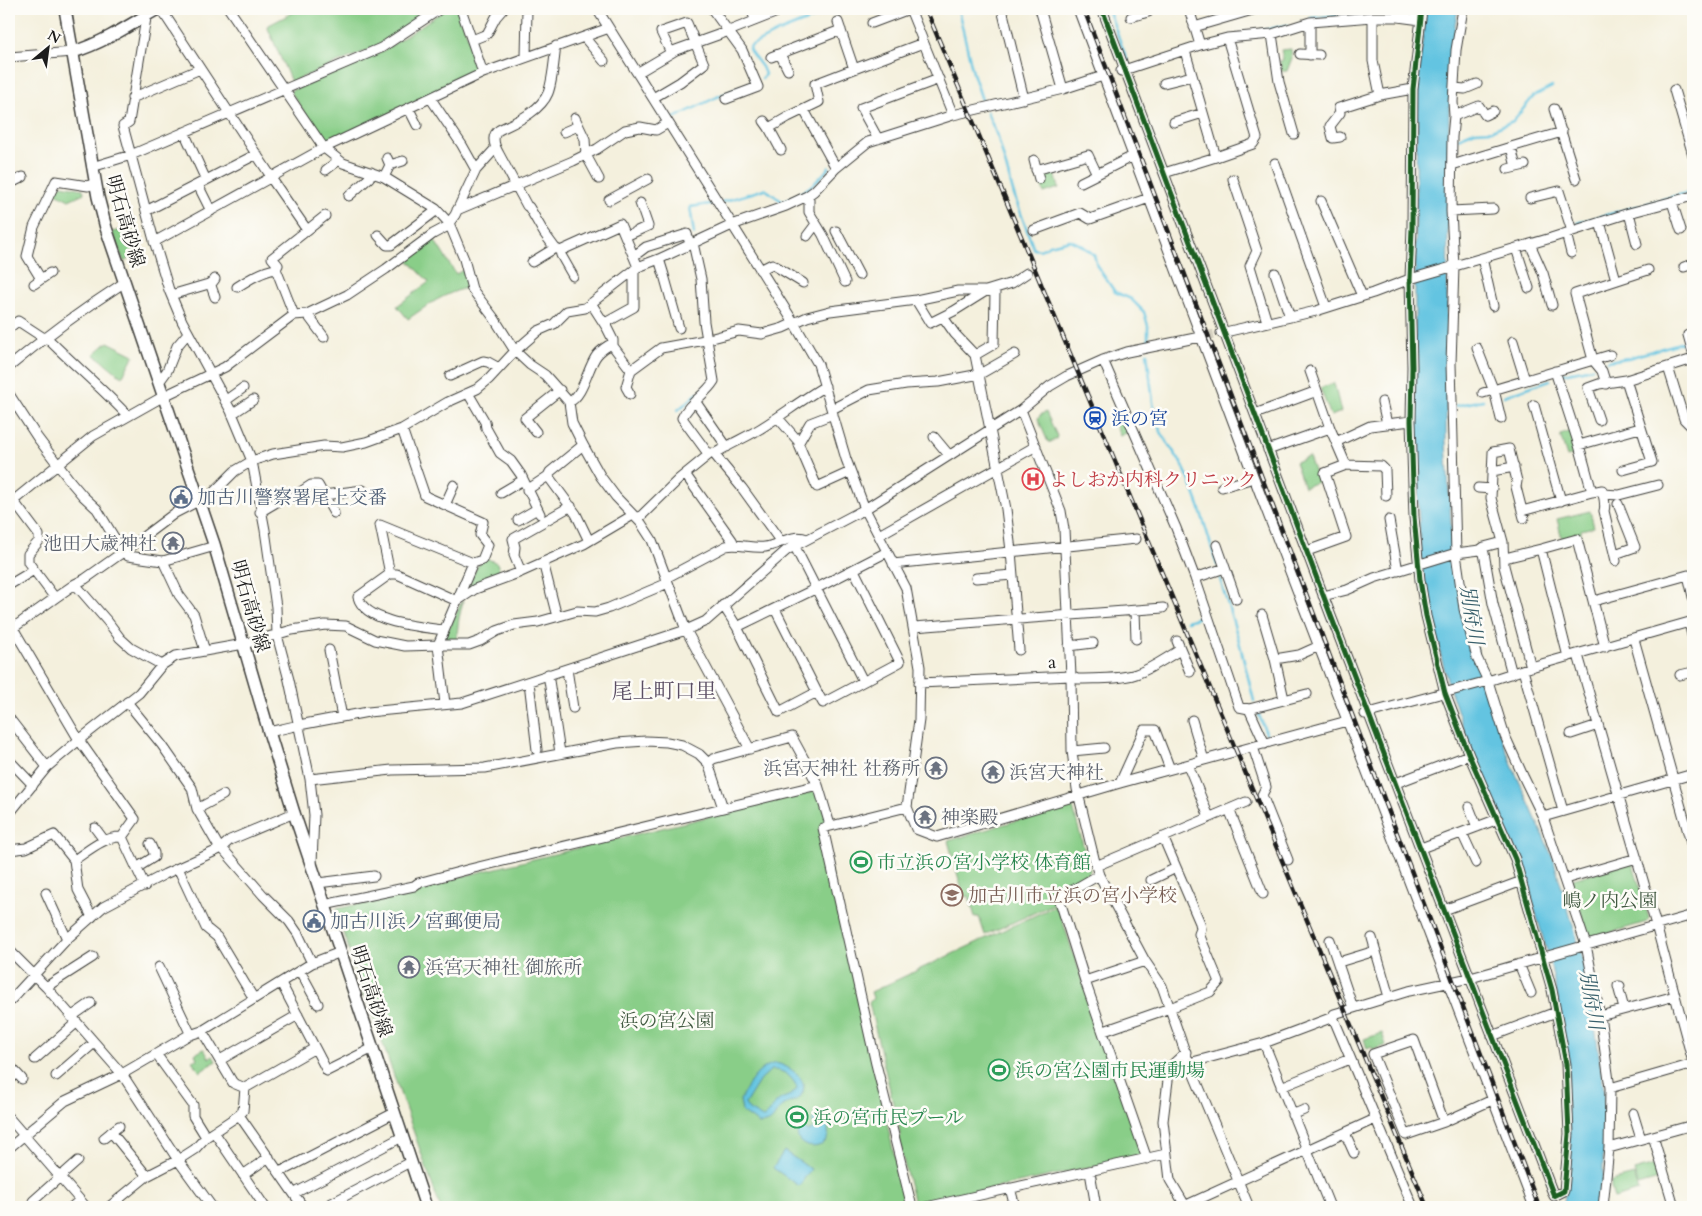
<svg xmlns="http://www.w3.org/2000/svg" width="1702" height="1216" font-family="Cardo,'Noto Serif JP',serif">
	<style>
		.green { fill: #89ce88; stroke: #527552 }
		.water { fill: #63c4e1; stroke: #40707e; fill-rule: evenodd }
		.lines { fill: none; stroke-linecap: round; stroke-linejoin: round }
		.stream { stroke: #63c4e1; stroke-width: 2.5 }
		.minor-tunnel { stroke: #d4d0c0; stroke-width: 9; stroke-dasharray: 9 4.5; stroke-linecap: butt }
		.minor-casing { stroke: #3c3c39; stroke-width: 11 }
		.major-casing { stroke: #3c3c39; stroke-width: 14 }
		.minor { stroke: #fff; stroke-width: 9 }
		.major { stroke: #fff; stroke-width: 11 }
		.rail-casing { stroke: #1c1c1c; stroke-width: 4.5 }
		.rail { stroke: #fdfcf7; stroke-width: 2.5; stroke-dasharray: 8; stroke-linecap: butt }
		.cycleway-casing { stroke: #fdfcf7; stroke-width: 8 }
		.cycleway { stroke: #1b5e20; stroke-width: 5 }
		.labels { text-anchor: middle; stroke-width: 5; stroke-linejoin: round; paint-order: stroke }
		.street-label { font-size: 19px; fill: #1c1c1c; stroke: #fdfcf7 }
		.transit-label { font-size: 19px; fill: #164399; stroke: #fdfcf7; text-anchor: start }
		.health-label { font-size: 19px; fill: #be3a42; stroke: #fdfcf7; text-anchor: start }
		.service-label { font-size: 19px; fill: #4e5e75; stroke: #fdfcf7; text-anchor: start }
		.worship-label { font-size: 19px; fill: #5b616d; stroke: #fdfcf7; text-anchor: start }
		.leisure-label { font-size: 19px; fill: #27864d; stroke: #fdfcf7; text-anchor: start }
		.education-label { font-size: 19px; fill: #785e54; stroke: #fdfcf7; text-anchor: start }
		.park-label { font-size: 19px; fill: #425a42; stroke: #fdfcf7 }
		.water-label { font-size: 20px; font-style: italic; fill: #385f6b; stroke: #fdfcf7 }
		.quarter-label { font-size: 21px; fill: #5b4e64; stroke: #fdfcf7 }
	</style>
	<rect width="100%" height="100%" fill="#fdfcf7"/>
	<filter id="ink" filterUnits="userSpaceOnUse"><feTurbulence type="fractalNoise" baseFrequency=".02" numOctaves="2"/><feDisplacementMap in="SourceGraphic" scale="10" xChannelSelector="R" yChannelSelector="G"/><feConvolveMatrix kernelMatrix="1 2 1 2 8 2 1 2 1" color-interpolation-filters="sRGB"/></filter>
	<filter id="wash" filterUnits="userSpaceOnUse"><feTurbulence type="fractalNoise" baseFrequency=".0096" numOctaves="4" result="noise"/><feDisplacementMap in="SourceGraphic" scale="20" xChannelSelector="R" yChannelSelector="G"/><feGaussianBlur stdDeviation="1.12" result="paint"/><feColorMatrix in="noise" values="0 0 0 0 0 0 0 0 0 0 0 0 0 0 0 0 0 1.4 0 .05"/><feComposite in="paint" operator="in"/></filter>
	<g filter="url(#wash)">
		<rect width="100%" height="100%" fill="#f4f0dd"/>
		<path class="green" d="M293,9H434L378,46L291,82L267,26L294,12Z
			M446,9H458L480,71L326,144L290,91L383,51Z
			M1291,49L1292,58L1287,71H1281L1280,61L1283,60L1281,50Z
			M1054,169L1059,188L1044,193L1040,180L1044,171Z
			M62,185L83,189L84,193L69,200L54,192L56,188Z
			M131,228L141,251L124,262L112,232Z
			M433,238L456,274L465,269L469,287C441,295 431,303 408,319L397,306L429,282L406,258Z
			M108,342L134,355L122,377L94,354Z
			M1334,383L1341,412L1331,416L1320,388Z
			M1046,412L1057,436L1056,439L1051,442H1048L1038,419L1040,415Z
			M1122,412L1127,423L1124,424L1128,432L1120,436L1112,416Z
			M1572,431L1578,454L1567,457L1560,435Z
			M1309,457L1318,482L1304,487L1295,462Z
			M1590,511L1594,527L1581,530V534L1562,539L1557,519Z
			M486,558L497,563L502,578L470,590L467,588L477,566Z
			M462,601H463L459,618L456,642H450L445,637Z
			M815,791L818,792L827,818L822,835L906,1207H440L367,999L363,994L336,909L413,892L422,886Z
			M1072,804L1090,871L1088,874L1050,894L1054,904L985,935L979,917H975L969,896L964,897L948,841Z
			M1632,861L1649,918L1647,922L1589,939L1572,882L1573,879Z
			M1057,905L1141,1152L1140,1156L919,1205L914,1204L898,1138L901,1136L869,1003L873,998L871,992Z
			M1382,1033L1386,1045L1373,1050L1372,1047L1367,1049L1364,1039Z
			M204,1049L209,1058L213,1056L216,1061L200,1072L192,1061L197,1059L195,1054Z
			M1658,1164L1662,1178L1638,1185L1634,1171Z
			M1634,1175L1639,1191L1614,1198L1611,1188V1181Z"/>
		<path class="water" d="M1426,9H1458L1455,26L1449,113L1446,442L1453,555L1496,723L1512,765L1553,858L1581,952L1594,1019L1604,1090L1603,1174L1598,1207H1563L1570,1164L1562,1020L1550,962L1522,866L1469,744L1449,687L1430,615L1421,563L1415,438V284L1417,88Z
			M775,1063C789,1065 813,1081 800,1097C795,1102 788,1102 783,1106C772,1114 777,1123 759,1124L742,1112L740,1100C748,1085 757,1068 775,1063ZM771,1070C783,1069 793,1077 797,1088C793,1097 783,1096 777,1102C771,1108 769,1115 763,1118L749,1110L745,1104L760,1080Z
			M816,1116C823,1119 827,1122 828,1130C832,1156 784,1150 801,1124H803L807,1132L815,1128L812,1120Z
			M784,1151L811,1169L799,1186L773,1168Z"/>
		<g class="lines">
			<path class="stream" d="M958,9L973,73L982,100
				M1108,9L1129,65
				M1311,18L1371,11L1394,12
				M1260,31L1287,25
				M1187,54L1208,47
				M762,79L765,74L762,67L750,51L749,48L752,45L778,32L824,14L841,13L855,9
				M987,112L998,138L1014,195L1034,249L1040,250L1050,245L1070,240L1083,246L1094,255L1097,266L1115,292L1131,299L1144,312L1148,326V343
				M672,119L717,97L750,84
				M1458,138L1475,131L1492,130L1513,121L1534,96L1552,87
				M722,202L765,189L783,202C802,194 817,184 829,167
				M1577,223L1693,191
				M694,234L690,207L716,203
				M1147,353L1155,419L1164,438L1182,464L1189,479L1199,506L1217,565
				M1608,361L1628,358L1687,341
				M1563,374L1592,368
				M1504,396L1550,380
				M1455,406L1483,400
				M678,410L698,393
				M1219,576L1239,641L1254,701
				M1187,621L1202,616
				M1259,715L1266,733
				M1660,920L1675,916
				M1591,939L1598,937"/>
		</g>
	</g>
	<g filter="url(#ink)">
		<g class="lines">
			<path class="minor-tunnel" d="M1205,336L1221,333
				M1347,721L1365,714"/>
			<g class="minor-casing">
				<path id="minor" d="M161,9L272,178
					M229,9L324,148L343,163L384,177L436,209L449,223L464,259L472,289L494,318L515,351L530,365L545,375L569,402L572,423L583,445L601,477L616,497L641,523L652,540L686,630L750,749
					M461,9L483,73
					M597,9L794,323L818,364L846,459L865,509L906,588L920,667L919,720L907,807L916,829L937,837L1120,783L1347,721
					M712,9L742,50L758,87L726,99
					M751,9L755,19
					M910,9L953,115
					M1002,9L1024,99
					M1040,9L1063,89
					M1078,9L1254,478L1534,1207
					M1102,9L1331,616L1554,1196L1564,1191L1569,1134L1566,1064L1552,990L1515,859L1469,755L1445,693L1426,616L1420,580L1414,517L1411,421L1412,367L1410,279L1412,228L1413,89L1422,9
					M1189,9L1200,45
					M1463,9L1456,50L1453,102L1454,116L1452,137L1451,211L1454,266L1451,364L1456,554L1464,609L1477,658L1488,681L1505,736L1524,778L1543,817L1586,945L1600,1016L1610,1088L1609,1148L1603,1207
					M147,12L129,122L123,126L155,244L169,290L182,321L231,411L252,461L265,530L276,607L277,635L289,680L310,779L314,815L312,863
					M1131,17L1148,12
					M1373,17H1398L1421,20
					M838,22L854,69L923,43
					M872,23L909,9
					M1194,27L1256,9
					M1272,34L1279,82L1294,134
					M584,37L604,61
					M472,40L487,34L496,17L503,9
					M1185,51L1216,157L1253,144L1257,138L1227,38
					M780,54L788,70
					M1300,54L1319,55
					M1310,55V22
					M9,57L73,52
					M526,57L527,9
					M771,57L841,30
					M1121,71L1200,45L1227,38L1272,34L1310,22L1373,17V61L1380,95L1413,89
					M637,73L676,50L729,31L785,9
					M1164,83L1192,76
					M1454,88L1465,89L1477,84
					M1674,90L1693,155
					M132,98L200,69
					M653,98L680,82L704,64L687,23L661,32L671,53
					M431,99L462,145L476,170
					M409,109L417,125
					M1554,109L1576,179
					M804,110L836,168
					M1454,116L1479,106L1485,115L1493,111
					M575,118L585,139L586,155L599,179
					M764,121L769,128L781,150
					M1174,122L1203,113
					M769,128L788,117L819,102L815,84L854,69
					M184,132L206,180
					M564,132L578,126
					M1340,137L1333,138L1330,126L1340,113L1339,108L1380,95
					M878,139L861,108L939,79
					M1511,147L1562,132
					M1034,160L1039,179
					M1275,163L1326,307
					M390,165L403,161
					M1452,165L1511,147L1516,167
					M92,167L131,155L381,48L440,9
					M1508,169L1525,165
					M326,170L339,160
					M1036,170L1088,155L1097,174
					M1164,173L1216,157
					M384,177L390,165L387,158
					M271,178L307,230
					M1233,179L1257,251L1250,266L1267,322
					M9,180L15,181L23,177
					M1081,182L1133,156
					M198,185L211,211
					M349,196L369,178L371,172
					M807,196L809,200V212L823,235L845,282
					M1530,198L1559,191L1572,231
					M609,200L648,179
					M1321,201L1362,296
					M1672,202L1681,230
					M457,210L573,161L597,149L625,130L640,127L656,130L668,123
					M146,211L257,154
					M1451,211L1493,209
					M1629,213L1637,244
					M1600,222L1616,280
					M449,223L455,215L476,170L495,149
					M1034,230L1080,213L1090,219L1149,198
					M836,231L859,275
					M1566,233L1571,253
					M378,235L387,245H391L437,210
					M626,236L648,226L640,203
					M807,236L816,224
					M154,242L324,148L483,73L609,28
					M693,243L701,279L704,322L714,381C705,396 689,402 682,418L707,452L714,454L742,488L781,542
					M1530,244L1543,273L1552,305
					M555,248L544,233L529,207L527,206L499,154C495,147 490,136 499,130C515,122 540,112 548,93C553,80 554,60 556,46
					M1516,248L1529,288
					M560,251L561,255L573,276
					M634,256L646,247L687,234L690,244
					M1482,258L1493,306
					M659,259L664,275L679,328
					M532,262L555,248L560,251L620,224L638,267
					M1684,267L1693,264
					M760,270L772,264L803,283
					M1275,273L1290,317
					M41,279L27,256L34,227L56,181L88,186L95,183
					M210,283L215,297
					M34,284L50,273
					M237,287C248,280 262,271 276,269
					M171,295L212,283L215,279
					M916,300L958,291H983L995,292L994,344L975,355
					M591,303L607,328L613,340V346L631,370
					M307,314L324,337
					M294,315L307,314L347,295L386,269L433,234L450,225
					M943,317L955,334L975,355L1006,509L1011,551L1019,650
					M605,323L634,307V270
					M9,328L18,321L44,338
					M1221,333L1316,311L1373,293L1410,279L1551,238L1629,213L1693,196
					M1693,333L1688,335L1693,353
					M46,337C73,364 102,388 128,416
					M1513,341L1525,380
					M1477,348L1495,394L1501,419
					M1103,360L1176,528L1195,578L1239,707L1249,709L1265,744
					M9,367C46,336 85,308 125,282
					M1668,367L1684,419L1690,425L1693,424
					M1310,371L1330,428L1346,465
					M1555,371L1579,445L1592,492L1602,490C1604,498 1606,504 1604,511L1616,561
					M450,376L483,361L488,362L499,368
					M159,382L167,371L177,346L188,333
					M1606,384L1602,371L1593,360L1575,294L1648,270
					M468,393L485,422L486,428L500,453L511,461L521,475L540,514
					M1483,393L1610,355
					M9,394L37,437L71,482L83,496L97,509L123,552L128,556L163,561L215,546
					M630,394L626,387L631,370L661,348L705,340L739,331L762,334L783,328L807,317L830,311L916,300L930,323L954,311L986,291L1012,283L1027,273
					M225,401L243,388
					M695,401L727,447
					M569,402C583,397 588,366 597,355C602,349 607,346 613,343
					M1382,402L1387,424
					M1534,405L1561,501
					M832,409L869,390L906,384L938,382L980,374L1015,354
					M1021,410L1061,511L1064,529L1071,676L1072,751L1077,789L1096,866L1099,875L1145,961L1162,986L1189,1063L1249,1207
					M232,414L253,400
					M833,414L810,423L799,442V445L817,487L850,472
					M1255,414L1317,391
					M778,418L799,442
					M1599,420L1588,388L1599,384L1626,380L1693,359
					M536,432L525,418L560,390
					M934,437L949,455
					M1336,442L1370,426L1411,421
					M1579,445L1640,428
					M1268,450L1330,428
					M714,454C731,443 750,436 766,425C786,412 805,398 825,386
					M1623,470L1652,462L1626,380
					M1492,471L1514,467
					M685,474L732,540L734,544
					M548,476L576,514L589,541
					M1222,487L1254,478
					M1478,488L1492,489
					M527,490L548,476L550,472L583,445
					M501,493L523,480
					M1603,494L1619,495L1658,485
					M9,495L39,535V541L28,554V562L34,570
					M324,495L363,490
					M13,501L93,436L164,396L225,367L294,315L276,269L278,265L272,258L325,216
					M445,505L454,485
					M1522,511L1592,492
					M260,512L282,499L291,498L311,485H318L334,513
					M638,519L679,479L711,453
					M518,520L537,509
					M1389,520L1398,571
					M879,535L1036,446
					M1503,542L1491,498L1493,452L1509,449L1517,481L1516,487L1524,518
					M794,545L863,681
					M1217,545L1236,599
					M1541,549L1577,539L1605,647
					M1480,550L1484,553L1493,604L1512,674
					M1307,551L1346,537L1325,473L1346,465L1381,466L1385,470L1386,496
					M1615,554L1635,547L1618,504
					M1505,558L1541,549L1568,657
					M163,561L179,595L194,615L205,651
					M543,562L557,617
					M473,563L380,525L390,574H397L457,601L475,589L521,572L584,544L633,515
					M893,564L1136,539
					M521,572L514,555L515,547L513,539L571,506
					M390,574L358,597C365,623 421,627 444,630
					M666,578L726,546C739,543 752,549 765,547C779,545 792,533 807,539
					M976,578L1013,575
					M1195,578L1225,568
					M75,584L108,622L120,638L131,648L162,665
					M9,585L34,570L55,598L75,584L85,579L123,552L175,513L200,500L209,497L235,471L252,461L273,454L324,446L342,447L366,442L402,429L448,402L477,389L489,379L515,351L538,331L554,324L567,311L585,308L638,267L659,259L732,225L786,206L807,196L814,191L836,168L868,142L953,115L1063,89L1103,76
					M1323,596L1347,590L1374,578L1456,553L1480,550L1484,547L1503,542L1504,566L1531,667
					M55,598L13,628L79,740L135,819L122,837L145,886
					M1594,601L1688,575L1693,597
					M723,605L737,627L779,712L817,692L823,703L900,662L854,570
					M775,609L817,692
					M1135,611L1136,639
					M1262,615L1275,659L1284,699
					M1689,623L1693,639
					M737,627L817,588L887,552
					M914,627L1163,608
					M1634,639L1693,850
					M1177,641L1190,672
					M1069,646L1093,643
					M329,650L342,717
					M1578,655L1656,925L1693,1062
					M1275,659L1299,655L1319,646
					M567,669L573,708
					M1523,670L1563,811
					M548,674L560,753
					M1680,675L1693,672
					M529,682L537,750
					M919,683L1071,676L1077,679C1096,678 1118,680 1136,674C1151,669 1166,658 1180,650
					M127,702L162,745L192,788L197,809L220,849
					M445,704L438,645H469L480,641L497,631L514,625L538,622L577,611L595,612L609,608L668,583
					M1249,709L1307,694
					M1365,714L1488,681L1531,667L1693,621
					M9,718L47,767
					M1192,720L1204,760
					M269,732L299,725L368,712L462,703L686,630L706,621L787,550L865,509L1021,410L1050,386L1067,376L1103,360L1127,352L1205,336
					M1571,734L1598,725
					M1253,747L1266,787L1262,795L1288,860
					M1072,751L1104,748
					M9,760L33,785
					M1188,765L1209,817
					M310,779L392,770L485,768L617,743L646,741L667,742L682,745L699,754L708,763
					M1120,783L1144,730H1155L1170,769
					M1396,783L1469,755
					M907,807L823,828L876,1064L912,1207
					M1469,807L1477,827
					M723,808L708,763L713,759L792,737L818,785
					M197,809L223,795
					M1229,809L1263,894
					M9,814L47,767L79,740L139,693L162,665L176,656L244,644L292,630L325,625L346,626L375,640L405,646L438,645L473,563L482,560L488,545L480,535L483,522L425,496L402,429
					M1543,817L1693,774
					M95,828L104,840
					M1462,833L1476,863
					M222,848L263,895L289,921L298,934L312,963
					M1421,848L1498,819
					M9,850L26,848L54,835L74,860L78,890L92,917
					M74,860C88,851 104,836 122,837
					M1096,866L1246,802
					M138,867L154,857V853L150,844
					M178,868L206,928L217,937L254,999
					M1099,875L1059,898L1085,981L1147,1159
					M1565,879L1637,858
					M1151,880L1176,868
					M318,883L374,876
					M46,893L67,939
					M324,905L414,886L418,883L470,869L818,785L830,825
					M1444,910L1522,881
					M1372,938L1389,997
					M1330,940L1353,1008
					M9,950L46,987L122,1074L178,1160L212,1207
					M1339,962L1375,951
					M1519,964L1531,993
					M159,967L191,1035
					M300,971L318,1004
					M1085,981L1145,961
					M281,983L315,1048
					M1620,986H1618L1624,1009
					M46,987L93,957
					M9,1002L67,939L103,907L165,874L220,849L230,840L294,813
					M1600,1016L1675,996
					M71,1017L91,1003
					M1333,1017L1413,1207
					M202,1031L233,1083L245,1088
					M1104,1031L1170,1008L1210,992L1219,982L1199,934L1201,929L1200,923L1163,837
					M1492,1036L1556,1012
					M1264,1043L1330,1207
					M1186,1052L1174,1063L1169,1072L1163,1121L1170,1180L1186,1207
					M156,1054L193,1105V1116L206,1137
					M35,1059L76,1023
					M220,1060L298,1015
					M1189,1063L1264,1043L1333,1017L1334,1014L1344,1011L1409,991L1474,977L1693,915
					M11,1067L22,1079
					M56,1076L94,1043
					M9,1080L16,1073
					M1281,1087L1350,1059
					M1610,1088L1693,1064
					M1633,1113L1641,1139
					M239,1115L303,1207
					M1292,1115L1304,1110
					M9,1118L86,1207
					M1444,1122L1414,1040L1373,1054L1406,1135L1444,1122L1492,1100
					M111,1132L147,1176
					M214,1132L265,1207
					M1345,1133L1354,1153
					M1653,1136L1674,1207
					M104,1138L119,1126
					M9,1148L65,1101L122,1074L187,1036L202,1031L312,963L341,952
					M1609,1148L1693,1125
					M280,1172L394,1113
					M1090,1172L1096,1207
					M243,1175L269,1157
					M1010,1188L1015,1207
					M295,1193L402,1137
					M33,1201L78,1161
					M72,1207L80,1200
					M109,1207L147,1176L178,1160L195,1149L206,1137L239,1115L243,1111L245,1088L315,1048L327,1071L373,1048
					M324,1207L410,1162
					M926,1207L1166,1154
					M1182,1207L1375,1119"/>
			</g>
			<g class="major-casing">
				<path id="major" d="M65,9L98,197L106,228L214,544L269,732L294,813L426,1207
					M73,52C103,43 130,25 157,9"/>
			</g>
			<use href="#minor" class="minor"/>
			<use href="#major" class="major"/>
			<g class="rail-casing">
				<path id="rail" d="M926,9L1427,1207
					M1084,9L1539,1207"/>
			</g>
			<use href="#rail" class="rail"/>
			<g class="cycleway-casing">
				<path id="cycleway" d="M1102,9L1331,616L1554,1196L1564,1191L1569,1134L1566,1064L1552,990L1515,859L1469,755L1445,693L1426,616L1420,580L1414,517L1411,421L1412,367L1410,279L1412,228L1413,89L1422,9"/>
			</g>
			<use href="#cycleway" class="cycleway"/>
		</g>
	</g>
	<defs>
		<g id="station-ring" transform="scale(1.125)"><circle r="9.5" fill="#fdfcf7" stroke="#1a4fb4" stroke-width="1.5"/><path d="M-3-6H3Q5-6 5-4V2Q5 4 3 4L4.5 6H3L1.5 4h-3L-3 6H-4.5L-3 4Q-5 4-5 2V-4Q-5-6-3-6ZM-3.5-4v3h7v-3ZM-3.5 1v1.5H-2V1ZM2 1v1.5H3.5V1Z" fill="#1a4fb4"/></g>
		<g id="hospital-ring" transform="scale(1.125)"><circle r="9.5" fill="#fdfcf7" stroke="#e0444e" stroke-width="1.5"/><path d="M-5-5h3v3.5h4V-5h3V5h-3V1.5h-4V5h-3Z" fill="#e0444e"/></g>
		<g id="civic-ring" transform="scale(1.125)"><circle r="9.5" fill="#fdfcf7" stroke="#5c6f8a" stroke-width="1.5"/><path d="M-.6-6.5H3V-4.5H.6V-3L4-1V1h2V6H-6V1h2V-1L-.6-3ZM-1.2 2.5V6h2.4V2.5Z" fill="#5c6f8a"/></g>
		<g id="temple-ring" transform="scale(1.125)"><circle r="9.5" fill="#fdfcf7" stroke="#6b7280" stroke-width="1.5"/><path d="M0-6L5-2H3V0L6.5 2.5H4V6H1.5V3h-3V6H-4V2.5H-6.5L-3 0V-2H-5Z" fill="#6b7280"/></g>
		<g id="stadium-ring" transform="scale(1.125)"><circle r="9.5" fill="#fdfcf7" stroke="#2e9e5b" stroke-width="1.5"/><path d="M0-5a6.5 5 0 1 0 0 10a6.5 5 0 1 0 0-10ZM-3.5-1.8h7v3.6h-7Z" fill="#2e9e5b"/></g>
		<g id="school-ring" transform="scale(1.125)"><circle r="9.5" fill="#fdfcf7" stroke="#8d6e63" stroke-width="1.5"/><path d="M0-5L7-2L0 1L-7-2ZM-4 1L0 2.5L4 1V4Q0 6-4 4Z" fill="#8d6e63"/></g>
	</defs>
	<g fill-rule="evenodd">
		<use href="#station-ring" x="1095" y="418"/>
		<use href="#hospital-ring" x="1033" y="479"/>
		<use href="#civic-ring" x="181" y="497"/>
		<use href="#temple-ring" x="173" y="543"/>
		<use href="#temple-ring" x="936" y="768"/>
		<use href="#temple-ring" x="993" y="772"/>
		<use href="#temple-ring" x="925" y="817"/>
		<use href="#stadium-ring" x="861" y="862"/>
		<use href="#school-ring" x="952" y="895"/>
		<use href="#civic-ring" x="314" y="921"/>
		<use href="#temple-ring" x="409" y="967"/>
		<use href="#stadium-ring" x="999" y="1070"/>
		<use href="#stadium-ring" x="797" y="1117"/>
	</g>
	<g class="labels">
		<g class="street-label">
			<text transform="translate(126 221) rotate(74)" y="7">明石高砂線</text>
			<text transform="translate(251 606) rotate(74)" y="7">明石高砂線</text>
			<text transform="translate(1052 661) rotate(-3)" y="7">a</text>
			<text transform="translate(372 991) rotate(72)" y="7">明石高砂線</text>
		</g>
		<g class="transit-label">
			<text x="1111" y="425">浜の宮</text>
		</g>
		<g class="health-label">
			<text x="1049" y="486">よしおか内科クリニック</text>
		</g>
		<g class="service-label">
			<text x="197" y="504">加古川警察署尾上交番</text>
			<text x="330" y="928">加古川浜ノ宮郵便局</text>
		</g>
		<g class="worship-label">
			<text x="157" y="550" text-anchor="end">池田大歳神社</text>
			<text x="920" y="775" text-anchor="end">浜宮天神社 社務所</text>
			<text x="1009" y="779">浜宮天神社</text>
			<text x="941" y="824">神楽殿</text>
			<text x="425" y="974">浜宮天神社 御旅所</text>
		</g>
		<g class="leisure-label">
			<text x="877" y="869">市立浜の宮小学校 体育館</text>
			<text x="1015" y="1077">浜の宮公園市民運動場</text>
			<text x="813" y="1124">浜の宮市民プール</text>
		</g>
		<g class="education-label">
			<text x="968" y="902">加古川市立浜の宮小学校</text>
		</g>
		<g class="park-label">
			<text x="1610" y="907">嶋ノ内公園</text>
			<text x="667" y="1027">浜の宮公園</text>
		</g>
		<g class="water-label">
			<text transform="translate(1472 615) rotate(81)" y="7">別府川</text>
			<text transform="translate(1592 1000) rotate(80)" y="7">別府川</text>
		</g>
		<g class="quarter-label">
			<text x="664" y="698">尾上町口里</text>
		</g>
	</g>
	<rect width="1702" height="1216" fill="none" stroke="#fdfcf7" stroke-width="30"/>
	<g transform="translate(48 48) rotate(29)" stroke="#fdfcf7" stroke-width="4" paint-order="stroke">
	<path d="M0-4L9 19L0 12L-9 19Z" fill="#1c1c1c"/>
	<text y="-8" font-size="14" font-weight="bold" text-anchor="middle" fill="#1c1c1c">N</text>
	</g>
</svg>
